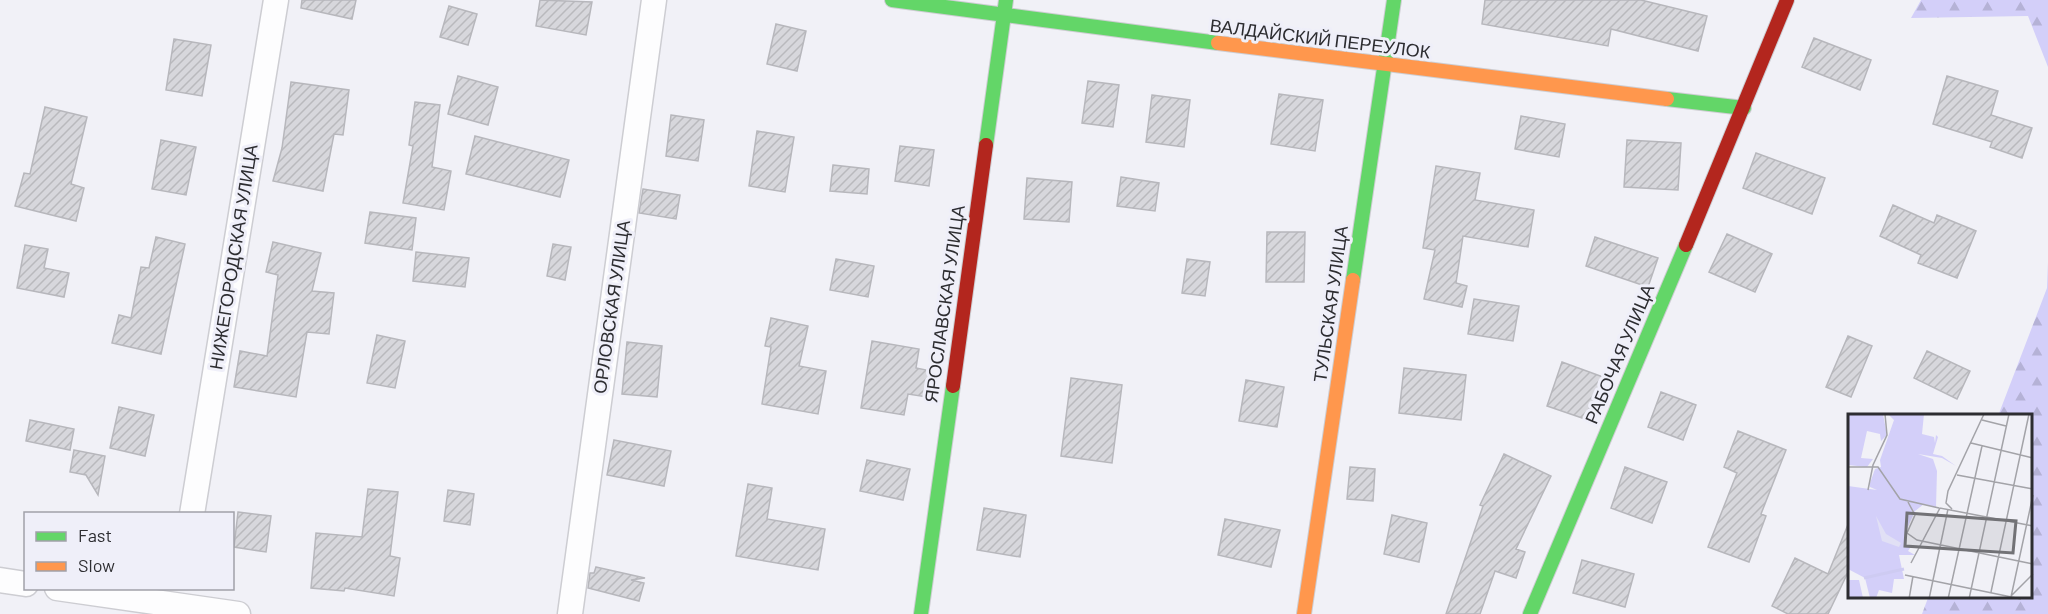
<svg xmlns="http://www.w3.org/2000/svg" width="2048" height="614" font-family="Barlow,sans-serif">
	<style>
		.forest { fill: url(#forest-firs) }
		.building { fill: url(#building-hatch); stroke: #b7b7bc; stroke-width: 1.5 }
		.lines { fill: none; stroke-linecap: round; stroke-linejoin: round }
		.street-casing { stroke: #cdcdd2; stroke-width: 27 }
		.fast-casing { stroke: #cdcdd2; stroke-width: 16 }
		.slow-casing { stroke: #cdcdd2; stroke-width: 16 }
		.jam-casing { stroke: #cdcdd2; stroke-width: 16 }
		.street { stroke: #fdfdfe; stroke-width: 24 }
		.fast { stroke: #63d668; stroke-width: 14 }
		.slow { stroke: #ff974d; stroke-width: 14 }
		.jam { stroke: #b3261e; stroke-width: 14 }
		.labels { text-anchor: middle; stroke-width: 6; stroke-linejoin: round; paint-order: stroke }
		.street-label { font-size: 18px; fill: #2d2d31; stroke: #efeff9 }
		.inset-river { fill: none; stroke: #cecbf2; stroke-width: 3 }
		.inset-road { fill: none; stroke: #a3a3a8; stroke-width: 1.5 }
		.view { fill: #727276; fill-opacity: 0.15; stroke: #727276; stroke-width: 3 }
		.inset-edge { fill: none; stroke: #2d2d31; stroke-width: 3 }
	</style>
	<defs>
		<pattern id="forest-firs" width="22" height="20" patternUnits="userSpaceOnUse" patternTransform="scale(1.5)"><rect width="22" height="20" fill="#d3cff9"/><path d="M5 1l3.5 6h-7zM16 11l3.5 6h-7z" fill="#b5b2d6"/></pattern>
		<pattern id="building-hatch" width="6" height="6" patternUnits="userSpaceOnUse" patternTransform="scale(1.5)"><rect width="6" height="6" fill="#d7d7dc"/><path d="M-1 1l2-2M0 6l6-6M5 7l2-2" fill="none" stroke="#b9b9bd"/></pattern>
	</defs>
	<rect width="100%" height="100%" fill="#f1f1f7"/>
	<path class="forest" d="M1921,0H2048V67L2028,16L1911,18Z
		M2048,262V614H1922L1928,598H2032V416H1998L2047,288Z"/>
	<path class="building" d="M302,0H356L352,19L301,8Z
		M540,0L592,2L586,35L536,26Z
		M1485,0H1641L1707,16L1698,51L1611,29L1608,46L1482,24Z
		M449,6L477,14L468,45L440,37Z
		M776,24L806,31L797,71L767,64Z
		M1814,38L1871,60L1860,90L1802,67Z
		M174,39L211,45L202,96L166,90Z
		M458,76L498,87L488,125L448,114Z
		M1947,76L1998,91L1991,115L2032,128L2022,158L1990,147L1992,142L1933,124Z
		M1088,81L1119,85L1113,127L1082,123Z
		M291,82L349,90L343,135L334,134L323,191L273,181L282,148Z
		M1279,94L1323,100L1315,151L1271,144Z
		M1152,95L1190,100L1184,147L1146,142Z
		M415,102L440,105L432,167L451,171L444,210L403,203L413,146L409,145Z
		M45,107L87,117L71,184L84,188L76,221L15,206L24,173L30,174Z
		M671,115L704,120L698,161L666,156Z
		M1521,116L1565,124L1559,157L1515,149Z
		M757,131L794,137L785,192L749,186Z
		M475,136L569,160L560,197L466,174Z
		M161,140L196,147L186,195L152,189Z
		M1627,140L1681,143L1678,190L1624,187Z
		M900,146L934,150L929,186L895,181Z
		M1756,153L1825,178L1812,214L1743,188Z
		M833,165L869,169L867,194L830,191Z
		M1436,166L1480,173L1475,200L1534,210L1528,247L1463,236L1456,283L1467,286L1462,307L1424,299L1435,250L1423,248Z
		M1121,177L1159,183L1155,211L1117,206Z
		M1027,178L1072,182L1069,222L1024,219Z
		M643,189L680,195L676,219L639,213Z
		M1893,205L1934,223L1937,215L1976,231L1957,278L1918,263L1921,255L1880,236Z
		M370,212L416,218L412,250L365,243Z
		M1267,232H1305L1304,282H1266Z
		M1727,234L1772,254L1755,292L1709,272Z
		M156,237L185,244L161,354L112,343L119,315L131,318L141,267L149,268Z
		M1595,237L1658,258L1648,287L1586,266Z
		M273,242L321,253L312,291L334,293L329,334L307,332L296,397L234,387L240,351L267,356L278,275L266,272Z
		M553,244L571,247L565,280L547,276Z
		M25,245L48,249L44,268L69,273L64,297L17,288Z
		M416,252L469,258L465,287L413,281Z
		M836,259L874,266L868,297L830,290Z
		M1187,259L1210,262L1205,296L1182,293Z
		M1474,299L1519,306L1513,341L1468,334Z
		M771,318L808,326L799,366L826,371L818,414L762,404L771,347L765,346Z
		M377,335L405,341L395,388L367,383Z
		M1848,336L1872,346L1851,397L1826,387Z
		M872,341L919,349L916,368L931,371L927,397L908,394L904,415L861,408Z
		M627,342L662,346L657,397L622,394Z
		M1927,351L1970,371L1957,399L1914,378Z
		M1562,362L1603,377L1588,420L1547,406Z
		M1404,368L1466,375L1461,420L1399,413Z
		M1071,378L1122,385L1112,463L1061,456Z
		M1246,380L1284,387L1277,427L1239,421Z
		M1661,392L1696,405L1683,440L1648,427Z
		M119,407L154,415L145,456L110,448Z
		M30,420L74,429L70,450L26,441Z
		M1738,431L1786,450L1761,514L1766,516L1749,562L1708,547L1737,473L1724,467Z
		M614,440L671,451L664,486L607,475Z
		M74,450L105,456L98,495L86,475L70,472Z
		M1504,454L1551,476L1516,549L1525,552L1516,578L1495,571L1480,614H1446L1483,506L1480,505Z
		M867,460L910,469L903,500L860,491Z
		M1350,467L1375,469L1373,501L1347,499Z
		M1625,467L1667,482L1652,523L1611,508Z
		M748,484L772,488L767,519L825,529L818,570L736,556Z
		M368,489L398,492L390,556L400,558L394,596L345,588L344,591L311,588L316,533L362,537Z
		M448,490L474,494L470,525L444,521Z
		M984,508L1026,515L1020,557L977,550Z
		M238,512L271,516L266,552L234,547Z
		M1392,515L1427,523L1419,562L1384,554Z
		M1225,519L1280,530L1271,567L1218,555Z
		M1849,522L1850,568L1828,614H1788L1772,606L1795,558L1828,574Z
		M1582,560L1634,574L1625,607L1573,593Z
		M596,567L645,578L631,580L644,583L639,601L588,588L590,573H594Z"/>
	<g class="lines">
		<g class="street-casing">
			<path id="street" d="M192,514L276,0
				M0,580L26,584
				M57,588L238,614
				M570,614L654,0"/>
		</g>
		<g class="fast-casing">
			<path id="fast" d="M892,0L1218,43
				M1667,99L1744,108
				M986,145L1006,0
				M1353,280L1394,0
				M921,614L953,386
				M1530,614L1686,245"/>
		</g>
		<g class="slow-casing">
			<path id="slow" d="M1218,43L1667,99
				M1304,614L1353,280"/>
		</g>
		<g class="jam-casing">
			<path id="jam" d="M1686,245L1787,0
				M953,386L986,145"/>
		</g>
		<use href="#street" class="street"/>
		<use href="#fast" class="fast"/>
		<use href="#slow" class="slow"/>
		<use href="#jam" class="jam"/>
	</g>
	<g class="labels">
		<g class="street-label">
			<text transform="translate(1320 39) rotate(7)" y="6">ВАЛДАЙСКИЙ ПЕРЕУЛОК</text>
			<text transform="translate(234 257) rotate(-81)" y="6">НИЖЕГОРОДСКАЯ УЛИЦА</text>
			<text transform="translate(945 304) rotate(-82)" y="6">ЯРОСЛАВСКАЯ УЛИЦА</text>
			<text transform="translate(1331 304) rotate(-82)" y="6">ТУЛЬСКАЯ УЛИЦА</text>
			<text transform="translate(612 307) rotate(-82)" y="6">ОРЛОВСКАЯ УЛИЦА</text>
			<text transform="translate(1620 354) rotate(-67)" y="6">РАБОЧАЯ УЛИЦА</text>
		</g>
	</g>
	<g transform="translate(1848 414)">
		<rect width="184" height="184" fill="#f1f1f7"/>
		<path d="M0,0H35L39,21L33,27L32,20L19,17L13,44L25,45L19,53L0,51ZM40,0H76L74,20L86,23L87,29L88,21L90,23L85,40L94,42L108,52L94,44L70,40L85,45L89,57L88,93L76,90L67,97L58,117V131H64L60,137L67,141H51L56,165H46L44,179L31,176L28,184H22L17,164L0,155V72L29,76L22,73V69L27,55L33,53L32,46L46,6ZM0,166H11L15,184H0Z" fill="#d3cff9"/>
		<path d="M28,102L38,120L53,129L51,133L34,127Z" fill="#e1e0f5"/>
		<path class="inset-river" d="M16,164L56,155"/>
		<path class="inset-road" d="M134,6L158,12M123,29L185,44M0,53H30L52,85L91,94M109,61L185,75M20,76L25,51L39,21L37,0M60,88L67,101L59,119L69,126L185,150M104,95L98,89L100,77L136,0M63,149L92,94L185,112M57,161L173,185M143,178L181,0M163,182L185,160M163,183L185,81M61,185L65,162M81,185L100,95M100,185L134,32M121,185L161,0"/>
		<path class="view" d="M59,99L168,107L165,139L57,132Z"/>
		<rect width="184" height="184" class="inset-edge"/>
	</g>
	<rect x="24" y="512" width="210" height="78" fill="#efeff9" stroke="#a1a1a9" stroke-width="1.5"/>
	<rect x="36" y="532" width="30" height="9" fill="#63d668" stroke="#a1a1a9" stroke-width="1.5"/>
	<text x="78" y="542" font-size="18" fill="#2d2d31">Fast</text>
	<rect x="36" y="562" width="30" height="9" fill="#ff974d" stroke="#a1a1a9" stroke-width="1.5"/>
	<text x="78" y="572" font-size="18" fill="#2d2d31">Slow</text>
</svg>
